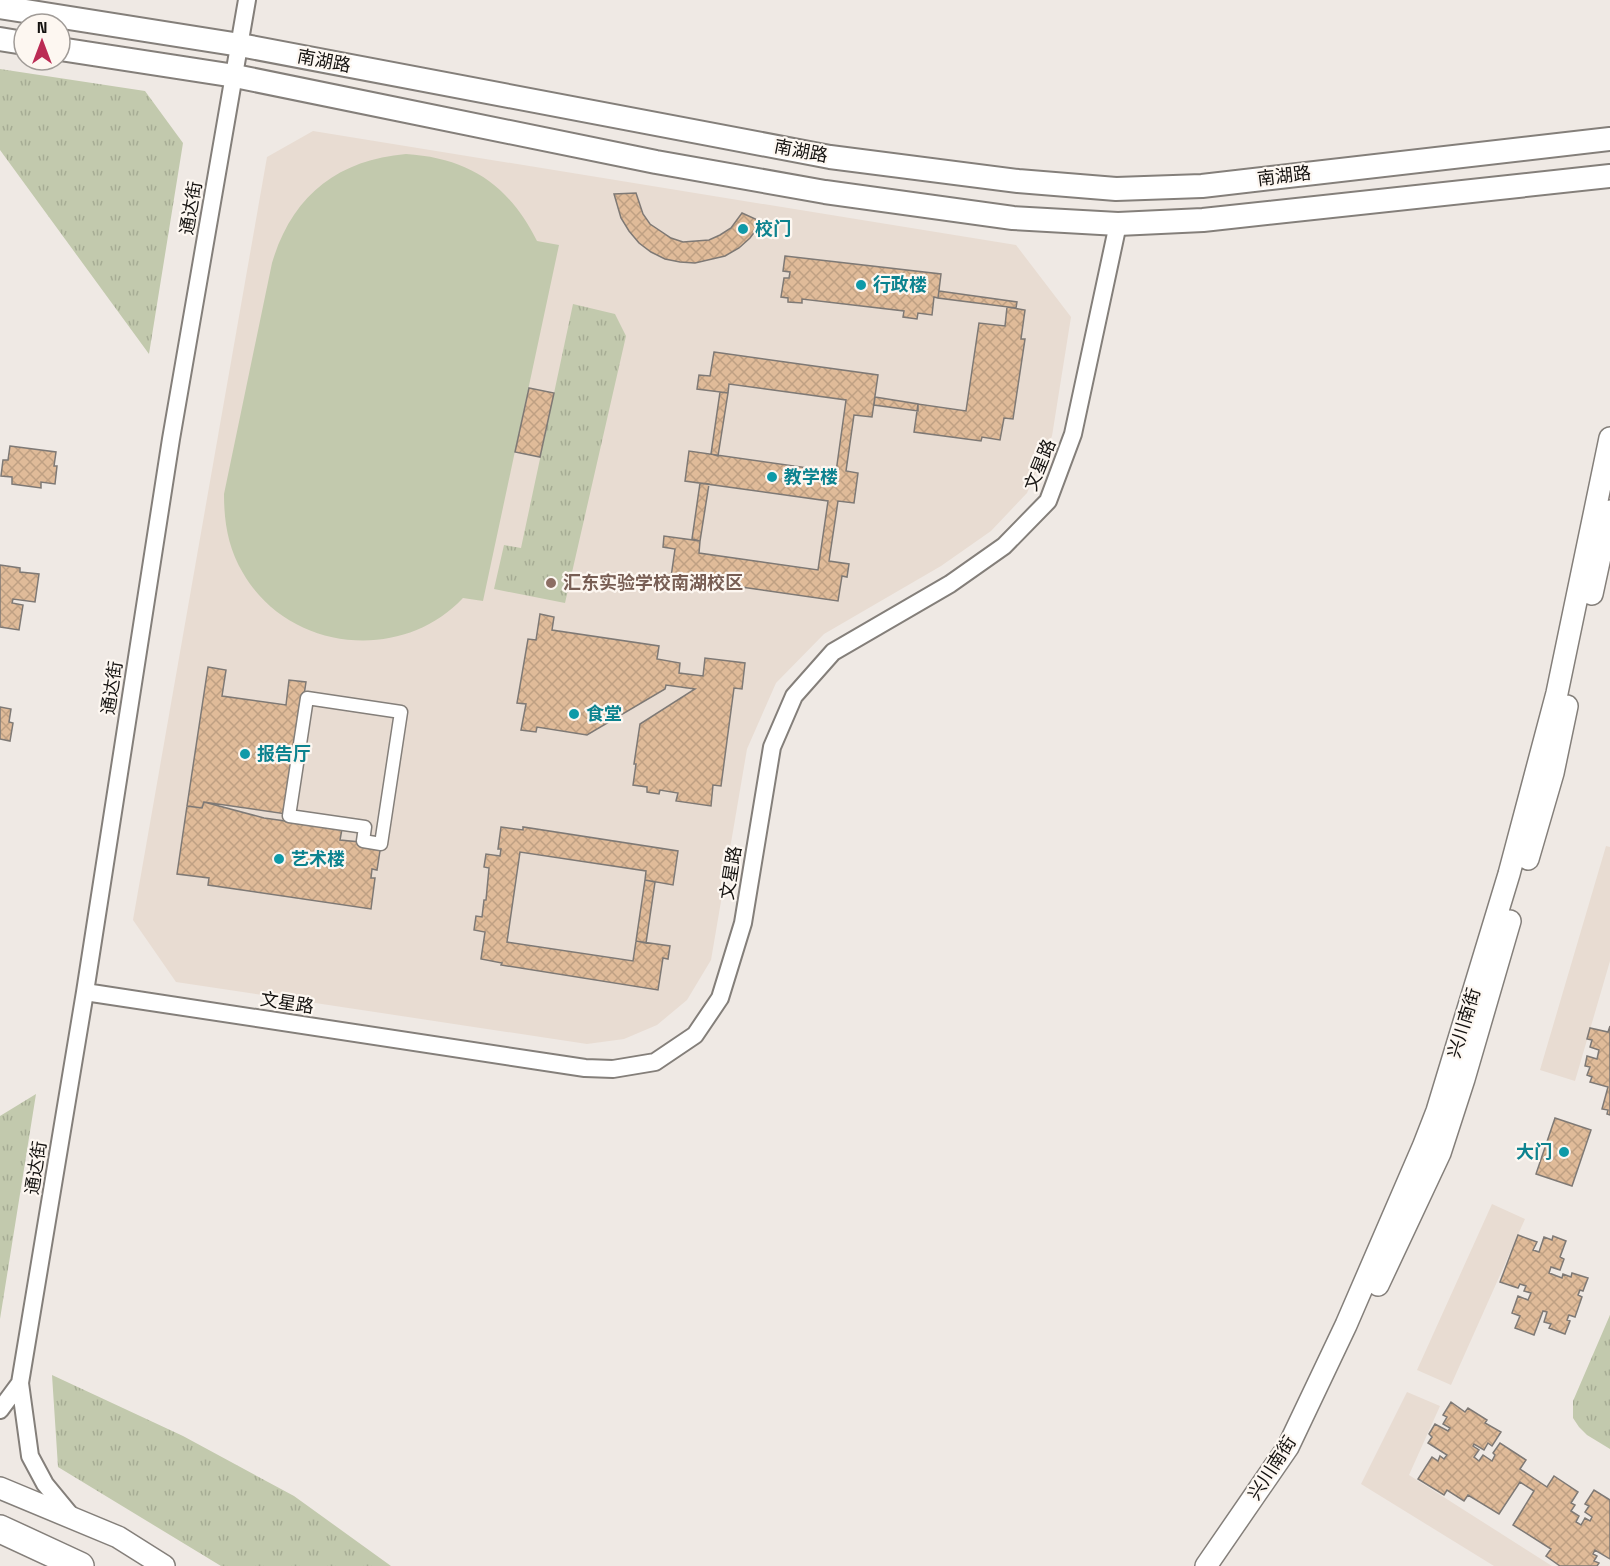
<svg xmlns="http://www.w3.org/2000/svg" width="1610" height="1566" font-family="'Space Grotesk','Noto Sans SC',sans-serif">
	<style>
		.built { fill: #e8dcd2 }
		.grass { fill: url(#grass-tufts) }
		.park { fill: #c2c9ad }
		.building { fill: url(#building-cross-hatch); stroke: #7e7975; stroke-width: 1.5 }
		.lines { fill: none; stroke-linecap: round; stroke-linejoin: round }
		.pedestrian-casing { stroke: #847f7a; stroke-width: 15 }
		.minor-casing { stroke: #847f7a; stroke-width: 20 }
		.tertiary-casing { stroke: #847f7a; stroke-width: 24 }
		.secondary-casing { stroke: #847f7a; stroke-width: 26 }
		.trunk-casing { stroke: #847f7a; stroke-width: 30 }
		.pedestrian { stroke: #fff; stroke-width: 12 }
		.minor { stroke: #fff; stroke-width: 16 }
		.tertiary { stroke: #fff; stroke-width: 21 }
		.secondary { stroke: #fff; stroke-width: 22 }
		.trunk { stroke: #fff; stroke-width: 27 }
		.culture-dot { fill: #0f9aa8; stroke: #fdf7f1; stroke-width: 2 }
		.education-dot { fill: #8d6e63; stroke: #fdf7f1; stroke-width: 2 }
		.labels { text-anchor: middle; stroke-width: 4.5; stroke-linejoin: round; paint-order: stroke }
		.street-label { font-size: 18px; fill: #141210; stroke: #fdf7f1 }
		.culture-label { font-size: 18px; font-weight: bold; fill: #0d838f; stroke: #fdf7f1; text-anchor: start }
		.education-label { font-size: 18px; font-weight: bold; fill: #785e54; stroke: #fdf7f1; text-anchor: start }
	</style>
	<defs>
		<pattern id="grass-tufts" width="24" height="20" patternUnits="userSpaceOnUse" patternTransform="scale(1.5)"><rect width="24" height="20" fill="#c2c9ad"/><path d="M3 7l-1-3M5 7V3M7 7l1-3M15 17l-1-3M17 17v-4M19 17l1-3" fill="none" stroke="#a6ac94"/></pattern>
		<pattern id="building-cross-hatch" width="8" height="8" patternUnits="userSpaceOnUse" patternTransform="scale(1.5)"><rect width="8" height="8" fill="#e0bb99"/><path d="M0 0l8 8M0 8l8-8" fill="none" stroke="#bfa083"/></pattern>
	</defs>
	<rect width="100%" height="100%" fill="#efe9e4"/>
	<path class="built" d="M313,131L1016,245L1071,317L1052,436L1027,493L991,531L941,566L824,634L776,683L747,749L711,960L687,1000L657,1025L624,1039L587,1044L176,982L133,920L267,157Z
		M1606,846L1610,847V961L1575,1081L1540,1070Z
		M1492,1204L1525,1219L1451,1385L1417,1370Z
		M1407,1392L1440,1406L1409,1475L1552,1566H1494L1361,1484Z"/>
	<path class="grass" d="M0,69L145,91L183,143L149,354L0,150Z
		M573,304L615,314L626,336L565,603L494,589L504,545L521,548Z
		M36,1094L0,1319V1116Z
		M1610,1315V1449L1587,1435L1579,1427L1573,1418V1401Z
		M52,1375L183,1436L294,1496L391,1566H221L58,1467Z"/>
	<path class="park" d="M406,154C469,158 509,185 537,241L559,245L483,601L463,598C401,664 288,651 243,573C228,548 224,522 224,494L272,263C292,196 337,160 406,154Z"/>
	<path class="building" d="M636,193L643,214L650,224L671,238L683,242L709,240L720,235L731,228L742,213L762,222L750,238L739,248L725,256L695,263L680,262L665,259L651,252L639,243L629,231L621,218L614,194Z
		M785,256L941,274L938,298L934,297L932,315L918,313L917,319L903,317L904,311L802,299V303L788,302V298L781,297L784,278H789L790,272L783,271Z
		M939,291L1017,302L1016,308L938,298Z
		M1007,307L1025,310L1021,339H1025L1013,419L1004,418L1000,440L982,437L981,441L914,432L918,404L966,411L979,323L1005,326Z
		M714,352L878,375L872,417L854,415L846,471L858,473L854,503L838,501L829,561L849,564L847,577L842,576L838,601L671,577L675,549L663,547L664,536L700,541L699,553L818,570L828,501L685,481L689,451L836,472L846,400L729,384L728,393L697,389L699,375L710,376Z
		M529,388L554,393L540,457L515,452Z
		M720,392L728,393L718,456L711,454Z
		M875,397L918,404V411L874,405Z
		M10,446L56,452L54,466H57L55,484L41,482V488L12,484V477L1,476L3,460H8Z
		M700,483L709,484L700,541L692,539Z
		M0,565L20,568V572L39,574L35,602L13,599L12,603L23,605L19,630L0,627Z
		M540,614L554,617L552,630L659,646L657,659L680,663L679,673L703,676L705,658L745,663L742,689L734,688L721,786L713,785L711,806L676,801L678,793L660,790L659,794L647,792V787L633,785L636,764H634L640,724L695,689L666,685L665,689L587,735L537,727L536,732L521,730L526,704L517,703L528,639L536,640Z
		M208,667L226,670L222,696L286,705L289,680L306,682L286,814L204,802L202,808L187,806Z
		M0,707L11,709L9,722L13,723L10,741L0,739Z
		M204,802L264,818L342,829L340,840L381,844L377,870L372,869L371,878H375L371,909L208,885L209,878L177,874L187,806L202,808Z
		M501,827L523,830V827L678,851L673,885L645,880L646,871L520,852L507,942L633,961L636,941L670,946L668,959L663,958L658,990L501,965L502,963L481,959L485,932L474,930L476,916L482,917L484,900H486L489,868L484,867L486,854L500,856L501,849H498Z
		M645,880L655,882L646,943L636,941Z
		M1610,1026V1115L1607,1114L1608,1110L1602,1109L1608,1087L1590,1082L1592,1077L1587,1075L1590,1067L1585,1066L1587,1056L1597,1059L1599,1050L1590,1047L1592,1040L1587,1039L1590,1028L1608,1032Z
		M1555,1118L1591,1130L1572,1186L1536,1174Z
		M1518,1235L1537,1242L1533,1250L1539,1252L1544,1237L1552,1240L1553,1236L1566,1241L1560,1257L1564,1259L1560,1270L1551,1267L1549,1273L1562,1278L1563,1274L1571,1277L1572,1273L1588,1278L1583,1291L1580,1290L1578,1295L1582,1297L1575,1317L1569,1315L1567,1320L1570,1321L1565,1334L1549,1328L1551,1324L1544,1322L1547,1312L1543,1311L1534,1335L1515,1328L1520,1316L1512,1313L1518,1296L1528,1300L1531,1293L1524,1291L1526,1286L1520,1284L1518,1288L1500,1282Z
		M1451,1402L1465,1412L1468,1408L1487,1420L1485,1423L1501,1432L1492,1446L1488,1443L1484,1450L1474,1444L1473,1446L1479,1450L1474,1457L1479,1461L1483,1455L1492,1461L1495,1455L1493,1453L1500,1443L1526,1460L1520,1469L1547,1487L1554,1476L1578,1492L1571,1503L1575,1505L1571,1511L1579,1516L1576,1522L1581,1525L1585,1518L1590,1521L1592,1517L1585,1512L1589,1506L1585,1504L1594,1490L1610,1500V1559L1595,1550L1593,1554L1597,1556L1594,1561L1599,1563L1597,1566H1560L1546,1556L1551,1549L1513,1525L1534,1491L1520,1482L1499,1514L1468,1495L1464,1501L1447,1490L1444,1495L1418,1479L1432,1457L1438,1461L1440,1456L1444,1459L1447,1455L1428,1443L1432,1437L1429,1434L1435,1424L1448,1431L1450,1428L1443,1424L1447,1417L1443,1415Z"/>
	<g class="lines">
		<g class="pedestrian-casing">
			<path id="pedestrian" d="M307,698L401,712L381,844L363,841L365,827L289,816Z"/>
		</g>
		<g class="minor-casing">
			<path id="minor" d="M85,992L585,1068L613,1069L655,1062L695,1035L720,998L743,923L772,747L794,696L833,652L950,584L1004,546L1048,501L1073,434L1118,224
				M20,1383L85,992L171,439L247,0
				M0,1410L20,1383L30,1456L45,1484L73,1518"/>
		</g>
		<g class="tertiary-casing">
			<path id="tertiary" d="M1592,594L1610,511
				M1528,859L1553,773L1567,706
				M1378,1285L1440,1153L1464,1079L1510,921
				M0,1488L118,1537L164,1566
				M1206,1566L1288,1447L1346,1325L1423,1147L1437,1111L1509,874L1557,693L1610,438"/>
		</g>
		<g class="secondary-casing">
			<path id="secondary" d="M0,7L240,45L830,157L1018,181L1116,189L1202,186L1610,139
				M0,39L24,43
				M60,49L235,76L656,162L825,192L1013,218L1118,224L1203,220L1610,176"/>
		</g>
		<g class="trunk-casing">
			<path id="trunk" d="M0,1529L80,1566"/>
		</g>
		<use href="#pedestrian" class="pedestrian"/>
		<use href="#minor" class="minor"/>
		<use href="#tertiary" class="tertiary"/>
		<use href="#secondary" class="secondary"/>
		<use href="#trunk" class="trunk"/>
	</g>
	<g class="culture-dot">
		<circle cx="743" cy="229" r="6"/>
		<circle cx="861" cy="285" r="6"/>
		<circle cx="772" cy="477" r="6"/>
		<circle cx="574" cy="714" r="6"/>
		<circle cx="245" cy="754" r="6"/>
		<circle cx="279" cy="859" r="6"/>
		<circle cx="1564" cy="1152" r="6"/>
	</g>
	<circle class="education-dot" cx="551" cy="583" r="6"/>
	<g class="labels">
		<g class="street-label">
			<text transform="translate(324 61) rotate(11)" y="6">南湖路</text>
			<text transform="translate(801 151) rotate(11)" y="6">南湖路</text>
			<text transform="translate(1284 176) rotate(-7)" y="6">南湖路</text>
			<text transform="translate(191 208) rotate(-80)" y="6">通达街</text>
			<text transform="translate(1040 465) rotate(-68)" y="6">文星路</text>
			<text transform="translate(112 688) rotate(-81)" y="6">通达街</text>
			<text transform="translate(731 873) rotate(-81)" y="6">文星路</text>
			<text transform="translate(287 1003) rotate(9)" y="6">文星路</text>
			<text transform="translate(1464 1023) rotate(-73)" y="6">兴川南街</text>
			<text transform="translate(36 1168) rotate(-81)" y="6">通达街</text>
			<text transform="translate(1272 1468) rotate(-57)" y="6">兴川南街</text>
		</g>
		<g class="culture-label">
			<text x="755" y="235">校门</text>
			<text x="873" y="291">行政楼</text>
			<text x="784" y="483">教学楼</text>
			<text x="586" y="720">食堂</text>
			<text x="257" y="760">报告厅</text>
			<text x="291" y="865">艺术楼</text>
			<text x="1552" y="1158" text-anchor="end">大门</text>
		</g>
		<g class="education-label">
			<text x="563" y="589">汇东实验学校南湖校区</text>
		</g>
	</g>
	<g transform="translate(42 42)"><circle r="28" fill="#fdf7f1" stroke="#a09b97" stroke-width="1.5"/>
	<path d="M0-4.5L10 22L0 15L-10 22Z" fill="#bb2b54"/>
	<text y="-9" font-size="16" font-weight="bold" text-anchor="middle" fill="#141210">N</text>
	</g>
</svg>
